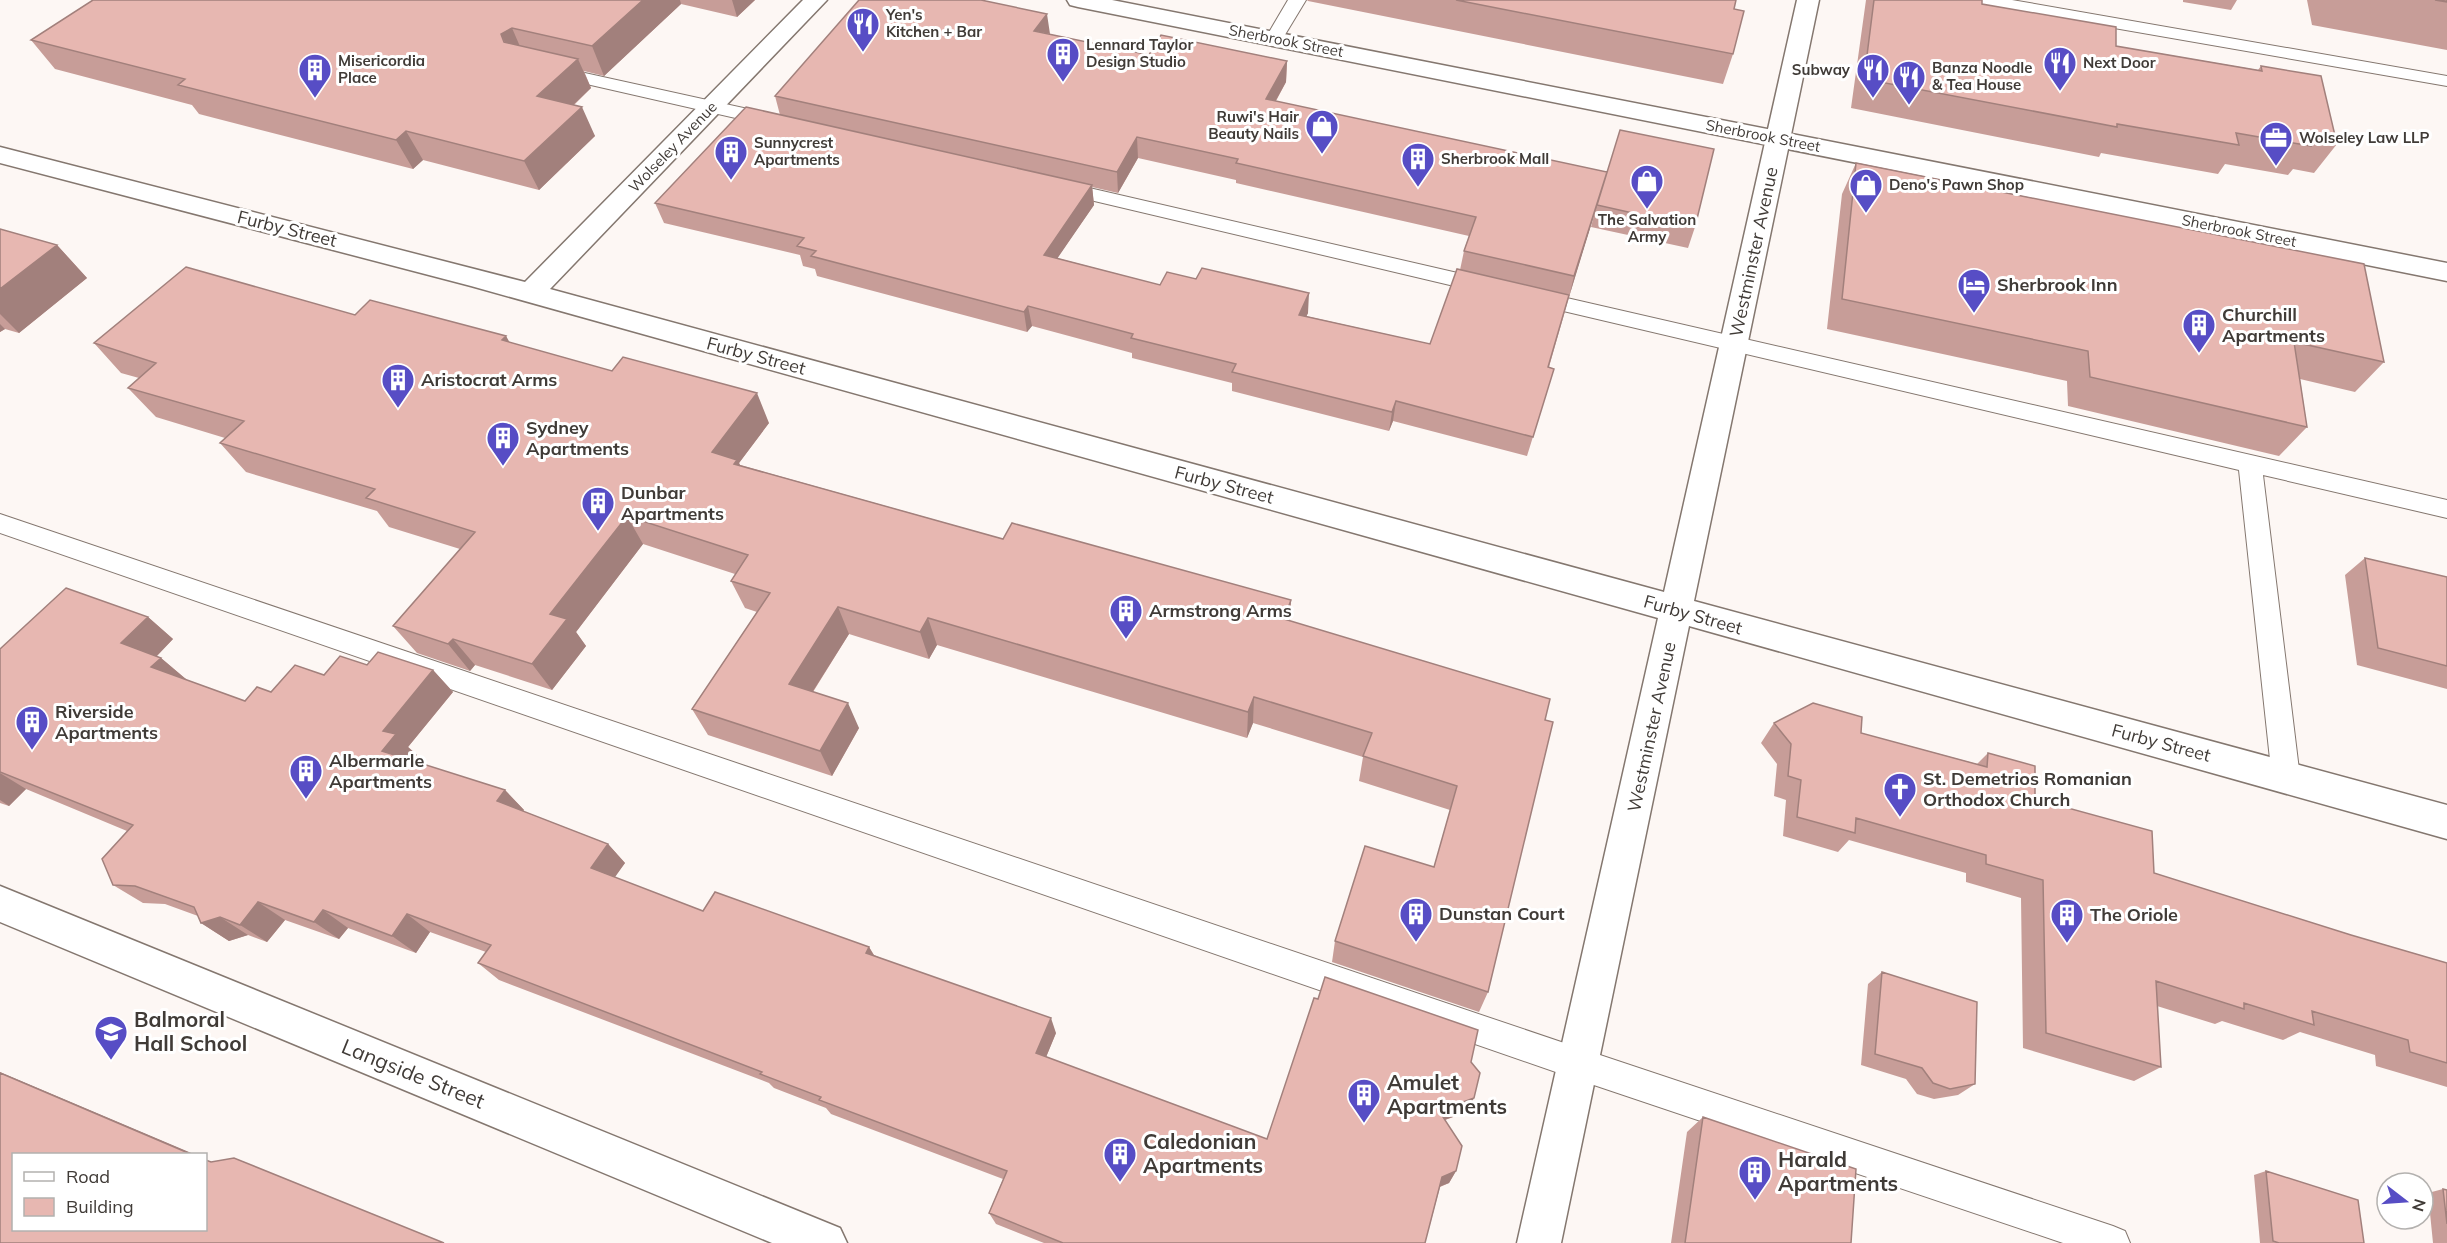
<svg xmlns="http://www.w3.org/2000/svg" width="2447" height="1243" font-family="Mulish,sans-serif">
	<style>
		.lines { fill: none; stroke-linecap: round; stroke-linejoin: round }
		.lane-casing { stroke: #84776f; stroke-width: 2 }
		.street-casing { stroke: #84776f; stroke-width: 3 }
		.secondary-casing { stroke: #84776f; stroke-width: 3 }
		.lane { fill: #fff; fill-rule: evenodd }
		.street { fill: #fff; fill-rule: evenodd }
		.secondary { fill: #fff; fill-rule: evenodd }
		.wall { fill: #c79d98; fill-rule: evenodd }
		.shaded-wall { fill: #a2807c }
		.building { fill: #e7b7b1; stroke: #a2807c; stroke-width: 1.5 }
		.labels { text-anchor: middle; stroke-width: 6; stroke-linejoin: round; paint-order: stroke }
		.far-poi-label { font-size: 15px; font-weight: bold; fill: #403b37; stroke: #fff; text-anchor: start }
		.far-street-label { font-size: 15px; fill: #403b37; stroke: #fff }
		.street-label { font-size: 18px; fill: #403b37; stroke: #fff }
		.poi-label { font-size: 18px; font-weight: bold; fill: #403b37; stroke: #fff; text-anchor: start }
		.near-poi-label { font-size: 21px; font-weight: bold; fill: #403b37; stroke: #fff; text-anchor: start }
		.near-street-label { font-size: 21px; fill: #403b37; stroke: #fff }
	</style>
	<rect width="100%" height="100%" fill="#fdf7f4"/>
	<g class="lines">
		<g class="lane-casing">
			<path id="lane" d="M1288,0H1306L1280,43H1268L1265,39Z
				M1973,0H2012L2447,76V86L1982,5Z
				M553,66L775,115L784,121L775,127L547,75L544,71L547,67Z
				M1059,181L1488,280L1495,282L1499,287L1495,292L1488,294L1052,191L1049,187L1052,183Z
				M1532,290L2447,500V518L2263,475L2300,778L2296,787L2286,790L2276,787L2272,778L2239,470L1525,302L1521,297L1525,292Z
				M0,514L1576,1047L2113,1226L2125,1231L2130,1243H2063L1576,1079L0,533Z"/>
		</g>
		<g class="street-casing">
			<path id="street" d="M803,0H827L550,289L1664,592L1797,0H1819L1694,601L2447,805V839L1689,626L1561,1243H1517L1658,618L471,286L0,163V147L525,282Z
				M0,886L840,1228L847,1243H772L0,922Z"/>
		</g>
		<g class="secondary-casing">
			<path id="secondary" d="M1067,0H1112L2447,263V281L1078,7L1070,5Z"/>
		</g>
		<use href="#lane" class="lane"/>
		<use href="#street" class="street"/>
		<use href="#secondary" class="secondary"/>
	</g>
	<path class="wall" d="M93,0H755L737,17L681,4L604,76L584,71L591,88L574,105L595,136L539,190L423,160L413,169L199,114L192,105L55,69L31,40Z
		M1307,0H1736L1734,9L1733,54L1723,84L1308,1Z
		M1866,0H1982V4L2116,46L2258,70L2261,66L2337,144L2314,173L2293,169L2288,175L2225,164L2218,174L2101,153L2099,157L1851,108Z
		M2183,0H2237L2231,10L2183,2Z
		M2307,0H2447V50L2312,25Z
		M1049,35L1149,55L1287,61L1286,82L1276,101L1695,227L1688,248L1591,227L1596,207L1569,297L1549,367L1554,369L1527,456L1393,421L1389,431L1232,391V383L1132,358V353L1032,326L1027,332L817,276L815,269L803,266L800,255L664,223L655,203L780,115L775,96ZM1138,158L1236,180V183L1469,236L1464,251L1460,270L1430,344L1306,316L1308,313L1160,285L1057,258L1094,205L1092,187L1118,193Z
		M1856,163L2384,362L2355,392L2300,379L2307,427L2279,456L2068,406L2067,381L1827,329L1842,194Z
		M0,229L57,245L87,278L19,333L5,329L0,332Z
		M355,315L506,336L509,343L769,423L739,463L740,465L1003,539L1291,600L1290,621L1545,720L1488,992L1479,1012L1332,962L1335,941L1434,867L1450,810L1359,781L1363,757L1253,723L1247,738L937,645L929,659L849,634L813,692L859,728L832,776L708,735L692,709L757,612L745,608L731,581L735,574L643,544L576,632L586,646L552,690L475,665L470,671L417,653L393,626L460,549L389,527L377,511L246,472L220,443L225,438L156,417L128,388L139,378L121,373L94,343Z
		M2365,558L2447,577V689L2357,665L2345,575Z
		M148,617L173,639L157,656L161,658L187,680L245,701L324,675L367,665L433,670L453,692L408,747L417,755L412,761L505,790L524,810L523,811L608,844L625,863L614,877L703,911L869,947L874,955L1056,1033L1046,1057L1267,1139L1471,1062L1467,1112L1445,1120L1456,1171L1449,1183L1440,1187L1425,1243H1044L996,1224L989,1213L1003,1179L831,1114L826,1108L774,1088L769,1083L499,980L478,963L486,952L430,932L416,953L348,928L339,939L285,920L267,942L248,935L229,941L201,923L198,916L165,904L143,903L113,885L127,831L26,789L9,806L0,803V649Z
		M1774,723L1861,733L1977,764L1988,753L2035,799L2154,873L2351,935L2447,963V1087L2376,1066L2375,1055L2300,1032L2283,1040L2222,1021L2215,1024L2157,1006L2161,1067L2134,1081L2023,1048L2021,898L1966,882V873L1849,840L1838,852L1783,836L1786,800L1774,796L1777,764L1761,743Z
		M1882,972L1975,1084L1958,1095L1934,1099L1917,1094L1906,1079L1861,1065L1868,984Z
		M1703,1117L1851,1243H1671L1687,1132Z
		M2266,1171L2364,1243H2260L2254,1175Z
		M2443,1189L2447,1190V1243H2433L2428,1193Z"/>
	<path class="shaded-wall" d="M643,0H680L681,4L604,76L592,46Z
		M732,0H755L737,17Z
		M1047,14L1050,34L1034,31Z
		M512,28L525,58L515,63L501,34Z
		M578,59L591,88L551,126L537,96Z
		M1287,61L1286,82L1265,120L1266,99Z
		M582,107L595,136L539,190L524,161Z
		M406,131L423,160L413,169L396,140Z
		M1137,137L1138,158L1118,193L1117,172Z
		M1607,172L1601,193L1569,297L1574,276Z
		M1092,185L1094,205L1046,275L1044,255Z
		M57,245L87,278L19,333L0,314V289Z
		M1309,293L1308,313L1298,335L1299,315Z
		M1028,306L1032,326L1027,332L1024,312Z
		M0,324L5,329L0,332Z
		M506,336L523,366L502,340Z
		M757,393L769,423L739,463L750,489L712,452Z
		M1396,401L1393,421L1389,431L1392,412Z
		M627,516L643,544L576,632L586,646L552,690L532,664L550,614Z
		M1291,600L1289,628L1284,619Z
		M838,607L849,634L801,710L789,684Z
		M148,617L173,639L148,665L121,643Z
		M928,618L937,645L929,659L920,632Z
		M453,639L475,665L470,671L448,644Z
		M161,658L187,680L177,689L151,667Z
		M433,670L453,692L408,747L417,755L404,771L382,751L383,731Z
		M1254,697L1253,723L1247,738L1248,712Z
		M848,703L859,728L832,776L820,751Z
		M0,773L26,789L9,806L0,800Z
		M505,790L524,810L516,821L497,801Z
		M608,844L625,863L608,887L591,868Z
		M258,902L285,920L267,942L240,925Z
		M323,910L348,928L339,939L314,922Z
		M407,914L430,932L416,953L392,936Z
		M220,917L248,935L229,941L201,923Z
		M869,947L879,964L866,953Z
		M1051,1018L1056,1033L1042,1067L1036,1053Z
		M0,1072L196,1155H193L0,1073Z
		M1474,1098L1467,1112L1433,1124L1439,1111Z
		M1456,1171L1449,1183L1436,1188L1442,1177Z"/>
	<path class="building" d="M93,0H643L592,46L512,28L501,34L504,42L578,59L537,96L582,107L524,161L406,131L396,140L178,85L185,79L31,40Z
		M859,0H981L1047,14L1034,31L1149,55L1161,35L1287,61L1266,99L1607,172L1574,276L1464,251L1476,217L1236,163L1238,159L1137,137L1117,172L775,96Z
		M1456,0H1736L1734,9L1744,11L1733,54Z
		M1874,0H1982V4L2116,27V46L2262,71L2261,66L2321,76L2337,144L2309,139L2311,146L2236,133L2239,145L2117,124V127L1864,79Z
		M2435,0H2447V2Z
		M746,107L1092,185L1044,255L1160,285L1167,272L1196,279L1202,268L1309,293L1299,315L1430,344L1457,269L1569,295L1548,367L1554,369L1533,437L1396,401L1392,412L1232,372L1236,364L1131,338L1133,334L1028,306L1024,312L811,256L816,251L797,246L804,238L655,203Z
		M1620,130L1714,149L1695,227L1597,205Z
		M1856,163L2364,264L2384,362L2294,342L2307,427L2090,377L2088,351L1842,299Z
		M0,229L57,245L0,289Z
		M186,267L355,315L370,300L506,336L502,340L612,371L623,357L757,393L712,452L737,460L734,464L1003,539L1012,523L1291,600L1284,619L1550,699L1545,720L1553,722L1488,992L1335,941L1365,846L1434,867L1457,786L1363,756L1372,733L1254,697L1248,712L928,618L920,632L838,607L789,684L848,703L820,751L692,709L770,593L731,581L748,555L627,516L550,614L567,619L532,664L453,639L448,644L393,626L475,532L366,498L375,489L220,443L244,421L128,388L156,363L94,343Z
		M2365,558L2447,577V666L2378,648Z
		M66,588L148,617L121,643L161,658L151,667L245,701L257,687L271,692L295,665L324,675L340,656L367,665L378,652L433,670L383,731L396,734L382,751L505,790L497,801L608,844L591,868L703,911L715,892L869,947L866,953L1051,1018L1036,1053L1267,1139L1314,998L1318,999L1325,977L1478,1030L1471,1062L1480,1073L1474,1098L1439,1111L1462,1146L1456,1171L1442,1177L1425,1243H1063L989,1213L1007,1171L819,1100L821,1097L760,1074L762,1072L478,963L491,945L407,914L392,936L323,910L314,922L258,902L240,925L220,917L201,923L194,907L135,886L113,885L102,859L133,825L0,772V649Z
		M1813,703L1862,717L1861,733L1987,767L1988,753L2035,766V799L2152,831L2154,873L2351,935L2447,963V1063L2410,1052L2408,1040L2312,1011L2314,1025L2244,1003V1009L2156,981L2161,1067L2046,1033L2043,880L1986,864V855L1856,818L1855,833L1797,817L1801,780L1788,776L1791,744L1774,723Z
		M1882,972L1977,1002L1975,1084L1950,1089L1933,1083L1922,1068L1875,1054Z
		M0,1073L193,1155H14V1230H206V1160L211,1162L234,1158L444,1243H0Z
		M1703,1117L1856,1169L1851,1243H1685Z
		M2266,1171L2358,1200L2364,1243H2279L2273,1241Z
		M2443,1189L2447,1190V1224Z"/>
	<defs>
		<g id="restaurant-pin" transform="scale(1.725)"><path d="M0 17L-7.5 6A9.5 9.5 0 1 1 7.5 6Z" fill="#574dc5" stroke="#fff"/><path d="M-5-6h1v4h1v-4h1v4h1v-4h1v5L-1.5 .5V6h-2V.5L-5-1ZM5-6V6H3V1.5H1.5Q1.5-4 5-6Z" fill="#fff"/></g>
		<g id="building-pin" transform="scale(1.725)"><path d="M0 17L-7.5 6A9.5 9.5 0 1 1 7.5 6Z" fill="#574dc5" stroke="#fff"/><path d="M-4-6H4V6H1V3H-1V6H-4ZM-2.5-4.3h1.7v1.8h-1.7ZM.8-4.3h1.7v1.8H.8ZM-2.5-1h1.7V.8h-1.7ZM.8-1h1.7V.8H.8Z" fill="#fff"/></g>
		<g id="shop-pin" transform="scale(1.725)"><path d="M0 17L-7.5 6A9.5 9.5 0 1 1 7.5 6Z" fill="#574dc5" stroke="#fff"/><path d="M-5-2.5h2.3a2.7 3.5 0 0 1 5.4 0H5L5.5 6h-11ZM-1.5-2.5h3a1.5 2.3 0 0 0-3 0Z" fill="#fff"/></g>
		<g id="office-pin" transform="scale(1.725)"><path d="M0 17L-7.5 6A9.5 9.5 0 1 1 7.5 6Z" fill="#574dc5" stroke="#fff"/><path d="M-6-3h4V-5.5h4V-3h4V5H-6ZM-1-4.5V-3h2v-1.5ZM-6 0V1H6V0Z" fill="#fff"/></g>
		<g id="hotel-pin" transform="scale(1.725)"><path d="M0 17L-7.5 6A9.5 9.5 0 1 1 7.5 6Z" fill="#574dc5" stroke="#fff"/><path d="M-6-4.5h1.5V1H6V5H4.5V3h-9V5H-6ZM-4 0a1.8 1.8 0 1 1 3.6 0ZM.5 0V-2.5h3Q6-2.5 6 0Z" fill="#fff"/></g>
		<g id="church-pin" transform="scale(1.725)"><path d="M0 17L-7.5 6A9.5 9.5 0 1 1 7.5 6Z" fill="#574dc5" stroke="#fff"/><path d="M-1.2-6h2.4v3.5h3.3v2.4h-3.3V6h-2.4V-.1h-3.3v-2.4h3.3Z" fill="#fff"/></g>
		<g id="school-pin" transform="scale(1.725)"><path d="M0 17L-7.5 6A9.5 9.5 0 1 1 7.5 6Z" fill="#574dc5" stroke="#fff"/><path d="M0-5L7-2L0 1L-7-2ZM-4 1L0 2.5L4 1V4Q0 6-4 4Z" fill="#fff"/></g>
	</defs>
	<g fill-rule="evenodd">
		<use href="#restaurant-pin" x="863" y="24"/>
		<use href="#building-pin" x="1063" y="54"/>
		<use href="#restaurant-pin" x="2060" y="63"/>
		<use href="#building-pin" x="315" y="70"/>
		<use href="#restaurant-pin" x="1873" y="70"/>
		<use href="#restaurant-pin" x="1909" y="77"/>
		<use href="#shop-pin" x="1322" y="126"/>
		<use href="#office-pin" x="2276" y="138"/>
		<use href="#building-pin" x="731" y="152"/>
		<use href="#building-pin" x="1418" y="159"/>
		<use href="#shop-pin" x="1647" y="181"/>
		<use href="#shop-pin" x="1866" y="185"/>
		<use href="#hotel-pin" x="1974" y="285"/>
		<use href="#building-pin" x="2199" y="325"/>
		<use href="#building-pin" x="398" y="380"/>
		<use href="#building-pin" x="503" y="438"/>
		<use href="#building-pin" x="598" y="503"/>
		<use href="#building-pin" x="1126" y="611"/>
		<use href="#building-pin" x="32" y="722"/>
		<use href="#building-pin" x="306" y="771"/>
		<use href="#church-pin" x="1900" y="789"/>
		<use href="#building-pin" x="1416" y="914"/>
		<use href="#building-pin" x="2067" y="915"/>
		<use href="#school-pin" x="111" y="1032"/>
		<use href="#building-pin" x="1364" y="1095"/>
		<use href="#building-pin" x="1120" y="1154"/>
		<use href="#building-pin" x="1755" y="1172"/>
	</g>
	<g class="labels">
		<g class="far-poi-label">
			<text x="886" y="20">Yen's<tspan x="886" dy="17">Kitchen + Bar</tspan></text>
			<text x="1086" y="50">Lennard Taylor<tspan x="1086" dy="17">Design Studio</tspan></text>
			<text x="338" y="66">Misericordia<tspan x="338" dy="17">Place</tspan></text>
			<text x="2083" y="68">Next Door</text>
			<text x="1932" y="73">Banza Noodle<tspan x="1932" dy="17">&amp; Tea House</tspan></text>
			<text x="1850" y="75" text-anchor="end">Subway</text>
			<text x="1299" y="122" text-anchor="end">Ruwi's Hair<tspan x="1299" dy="17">Beauty Nails</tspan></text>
			<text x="2299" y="143">Wolseley Law LLP</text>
			<text x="754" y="148">Sunnycrest<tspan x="754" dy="17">Apartments</tspan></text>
			<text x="1441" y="164">Sherbrook Mall</text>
			<text x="1889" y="190">Deno's Pawn Shop</text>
			<text x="1647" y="225" text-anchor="middle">The Salvation<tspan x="1647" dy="17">Army</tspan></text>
		</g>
		<g class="far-street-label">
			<text transform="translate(1286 41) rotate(11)" y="5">Sherbrook Street</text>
			<text transform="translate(1763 136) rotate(11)" y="5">Sherbrook Street</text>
			<text transform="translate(673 147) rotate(-46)" y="5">Wolseley Avenue</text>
			<text transform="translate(2239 231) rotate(11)" y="5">Sherbrook Street</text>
		</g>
		<g class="street-label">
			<text transform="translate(287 229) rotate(14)" y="6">Furby Street</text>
			<text transform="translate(1754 252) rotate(-78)" y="6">Westminster Avenue</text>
			<text transform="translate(756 356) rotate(15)" y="6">Furby Street</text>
			<text transform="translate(1224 485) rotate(15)" y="6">Furby Street</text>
			<text transform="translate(1693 615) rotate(16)" y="6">Furby Street</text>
			<text transform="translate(1652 727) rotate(-78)" y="6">Westminster Avenue</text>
			<text transform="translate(2161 743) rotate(15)" y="6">Furby Street</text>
		</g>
		<g class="poi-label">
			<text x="1997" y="291">Sherbrook Inn</text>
			<text x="2222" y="321">Churchill<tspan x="2222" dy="21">Apartments</tspan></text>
			<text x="421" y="386">Aristocrat Arms</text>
			<text x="526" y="434">Sydney<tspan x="526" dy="21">Apartments</tspan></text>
			<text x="621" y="499">Dunbar<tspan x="621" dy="21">Apartments</tspan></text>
			<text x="1149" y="617">Armstrong Arms</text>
			<text x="55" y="718">Riverside<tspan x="55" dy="21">Apartments</tspan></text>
			<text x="329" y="767">Albermarle<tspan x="329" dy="21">Apartments</tspan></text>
			<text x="1923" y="785">St. Demetrios Romanian<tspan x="1923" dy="21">Orthodox Church</tspan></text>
			<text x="1439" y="920">Dunstan Court</text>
			<text x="2090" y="921">The Oriole</text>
		</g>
		<g class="near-poi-label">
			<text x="134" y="1027">Balmoral<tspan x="134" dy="24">Hall School</tspan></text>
			<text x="1387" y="1090">Amulet<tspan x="1387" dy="24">Apartments</tspan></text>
			<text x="1143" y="1149">Caledonian<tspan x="1143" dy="24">Apartments</tspan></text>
			<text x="1778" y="1167">Harald<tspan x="1778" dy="24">Apartments</tspan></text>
		</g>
		<g class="near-street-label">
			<text transform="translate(413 1074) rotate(22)" y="7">Langside Street</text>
		</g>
	</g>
	<rect x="12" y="1153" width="195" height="78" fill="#ffffff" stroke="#b3b1af" stroke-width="1.5"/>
	<rect x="24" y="1172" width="30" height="9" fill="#ffffff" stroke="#b3b1af" stroke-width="1.5"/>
	<text x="66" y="1183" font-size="18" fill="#403b37">Road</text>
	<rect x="24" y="1198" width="30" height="18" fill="#e7b7b1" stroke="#b3b1af" stroke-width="1.5"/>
	<text x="66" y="1213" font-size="18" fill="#403b37">Building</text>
	<g transform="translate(2405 1201) rotate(107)"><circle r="28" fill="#ffffff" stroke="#b3b1af" stroke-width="1.5"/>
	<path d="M0-4.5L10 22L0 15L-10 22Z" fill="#574dc5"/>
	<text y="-9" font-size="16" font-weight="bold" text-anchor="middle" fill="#403b37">N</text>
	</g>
</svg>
